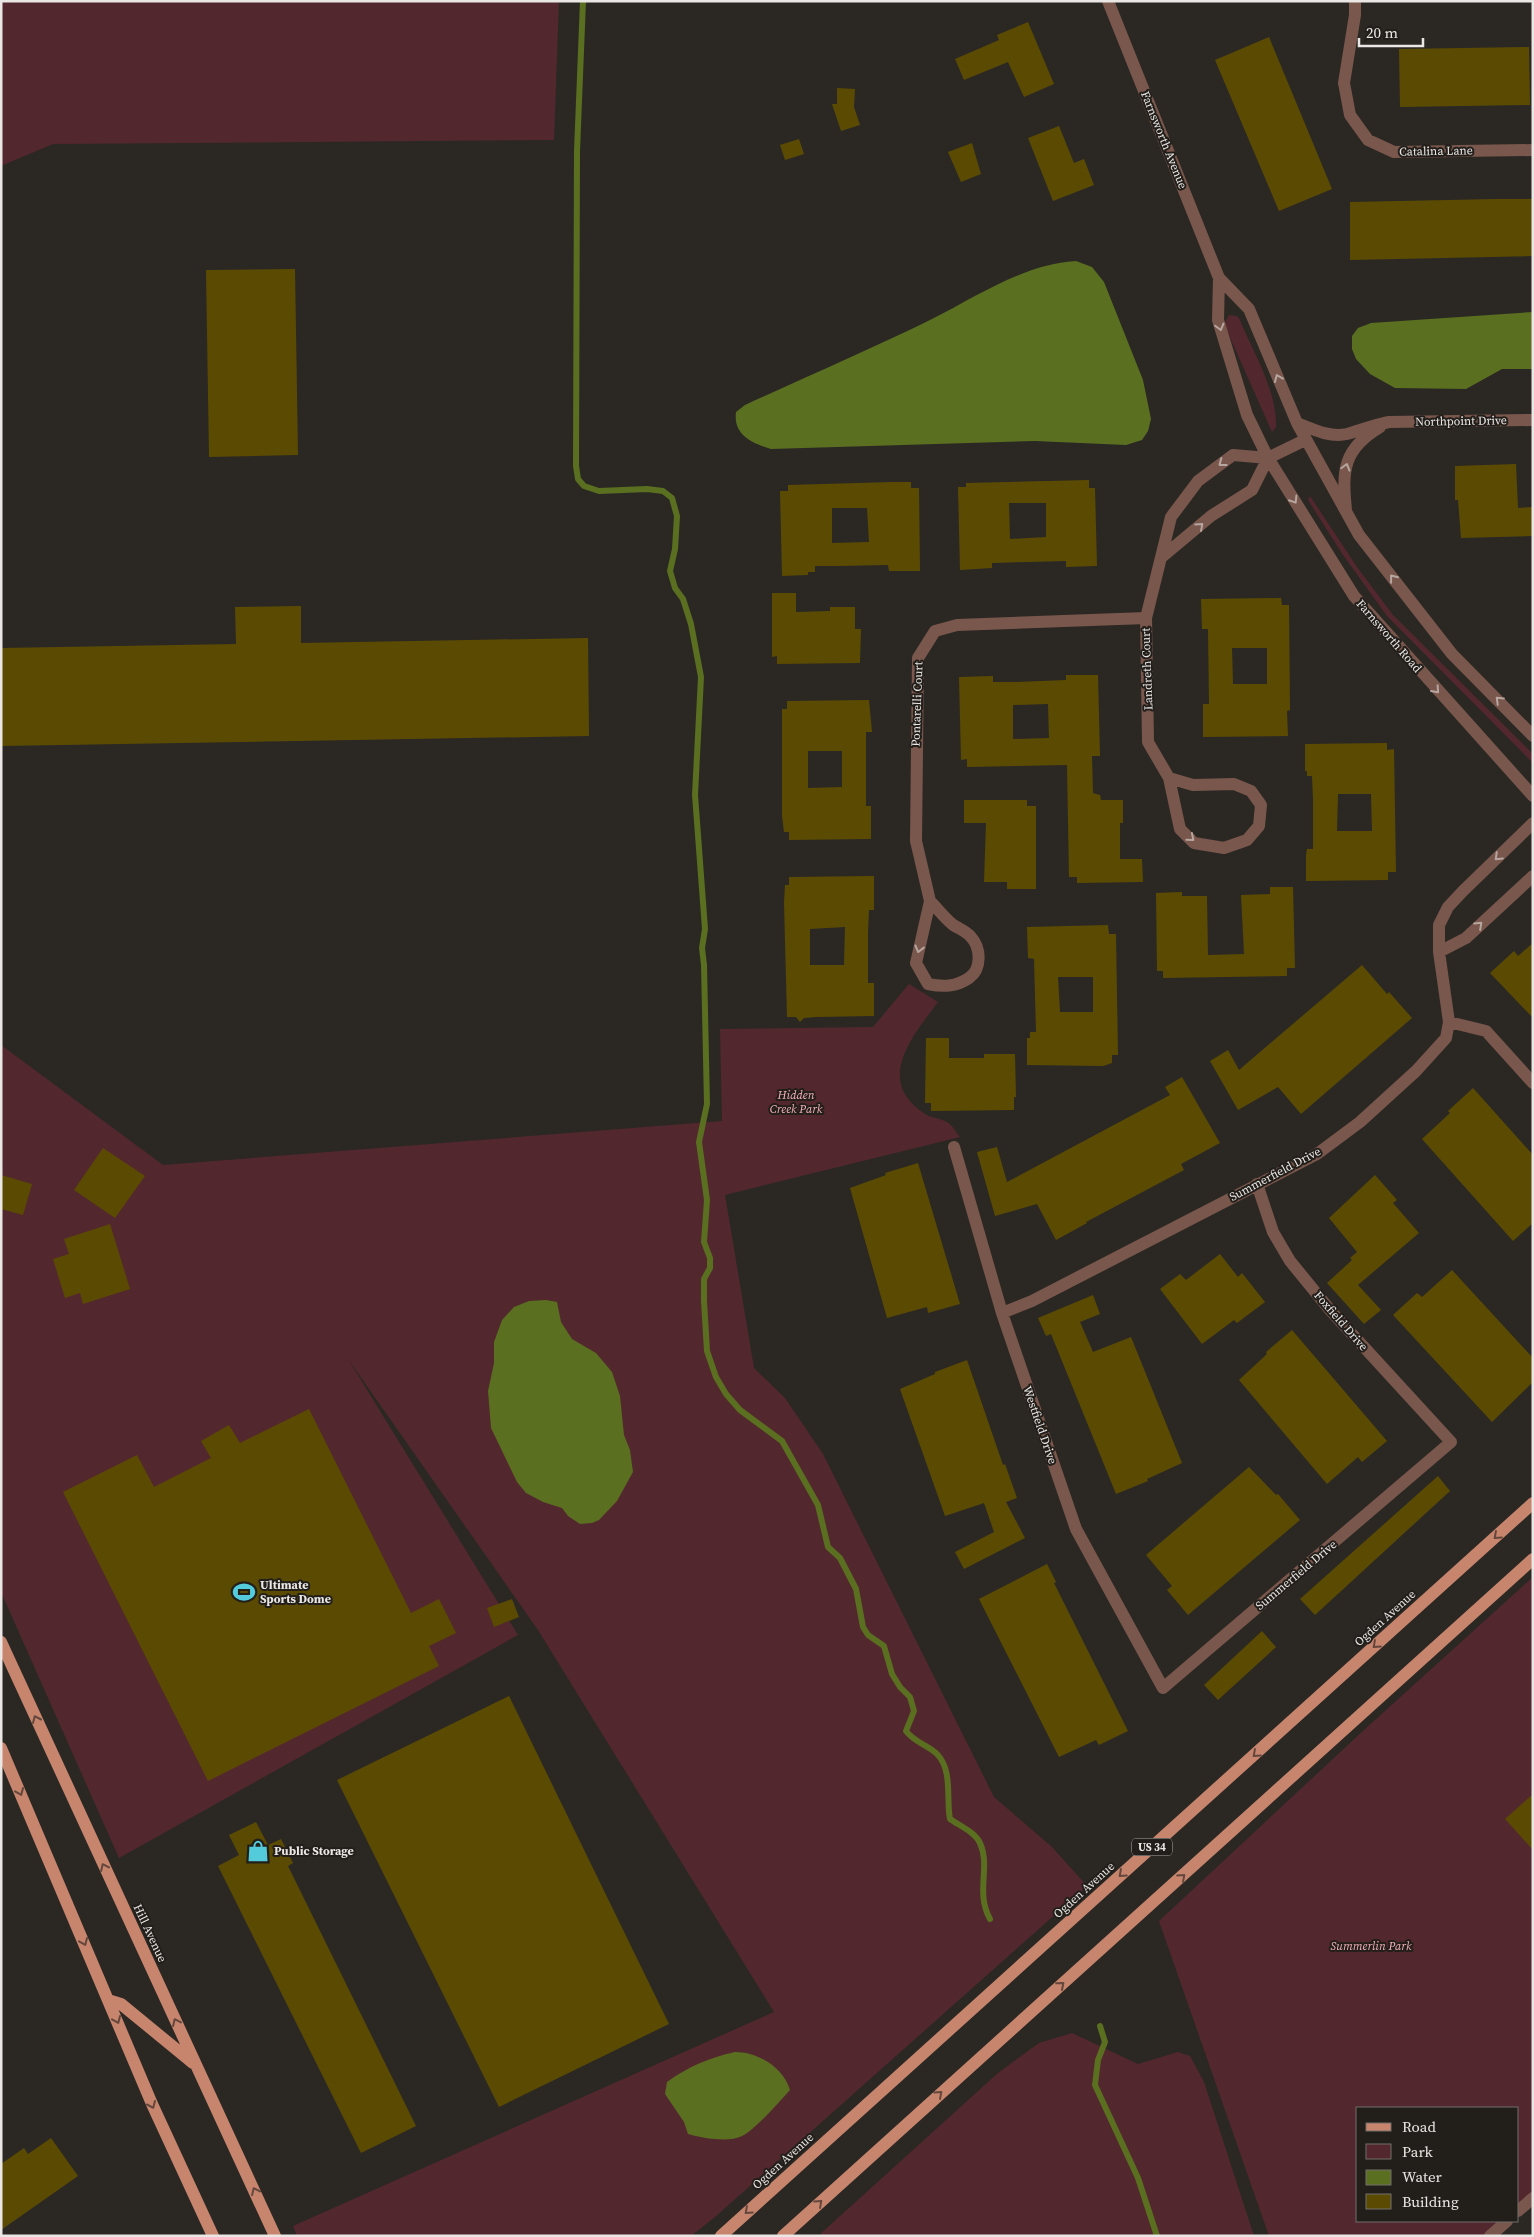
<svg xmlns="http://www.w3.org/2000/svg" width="1534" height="2237" font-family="'Source Serif 4',serif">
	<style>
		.green { fill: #53272e }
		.water { fill: #5a6f20 }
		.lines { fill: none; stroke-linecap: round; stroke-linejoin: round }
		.stream { stroke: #5a6f20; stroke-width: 6 }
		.building { fill: #5b4b02; fill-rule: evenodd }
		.minor { stroke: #79574c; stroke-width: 12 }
		.major { stroke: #c8856e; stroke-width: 12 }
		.oneway { stroke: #b7a6a0 }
		.oneway2 { stroke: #64473c }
		.labels { text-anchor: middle; stroke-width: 4; stroke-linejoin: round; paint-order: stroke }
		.shield { fill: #221e1a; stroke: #aeaba8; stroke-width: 1 }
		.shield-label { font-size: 11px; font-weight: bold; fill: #eae7e5 }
		.street-label { font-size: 12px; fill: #eae7e5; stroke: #221e1a }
		.park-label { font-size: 12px; font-style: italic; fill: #f7b1ba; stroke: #221e1a }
		.poi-label { font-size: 12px; font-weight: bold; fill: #eae7e5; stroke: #221e1a; text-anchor: start }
	</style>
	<rect width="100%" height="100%" fill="#2b2824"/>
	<path class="green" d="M1,1H559L554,140L53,144L1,166Z
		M1229,315L1236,316L1239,318C1253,352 1277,390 1276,427L1272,432L1224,324Z
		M1310,496L1357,567L1393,615L1530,751L1533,754V763L1387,616L1343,555L1308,500Z
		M909,984L938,1002C912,1037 874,1081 925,1114C931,1118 940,1118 947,1122C952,1125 956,1132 960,1137L725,1195L754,1368L785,1398L823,1454L994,1797L1052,1847L1087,1886L715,2217L691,2236H297L293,2226L774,2012L538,1630L348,1359L518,1635L119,1858L1,1592V1045L163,1165L722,1121L720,1029L873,1027Z
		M1533,1577V2191L1518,2205V2108H1358V2221H1500L1484,2236H1269L1159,1921L1364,1730Z
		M1072,2033L1138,2064L1178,2052L1190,2056L1204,2082L1254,2236H818L998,2073L1039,2043Z"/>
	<path class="water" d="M1076,261L1092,267L1104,282L1143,380L1151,419L1148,431L1142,440L1126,445L1035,441L771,449C752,443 733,435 736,412L745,405C808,376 871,349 932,319C978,296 1024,264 1076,261Z
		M1533,312V369H1502L1466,389L1395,388L1370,374L1356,359L1352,349V336L1358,328L1371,323Z
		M546,1300L557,1302L561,1322L572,1339L596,1353L612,1372L620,1396L624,1435L630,1450L633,1472L617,1501L599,1520L592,1523L580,1524L568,1516L562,1508L543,1502L526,1493L517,1482L491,1428L488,1391L494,1363V1342L502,1320L514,1307L529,1301Z
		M735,2052C758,2052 783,2067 790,2090C780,2101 755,2130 742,2136C729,2143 702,2138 688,2134L684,2122L665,2094L667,2082C689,2066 709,2058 735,2052Z"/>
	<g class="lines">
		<path class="stream" d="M583,1L577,151L576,466L578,479L584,486L599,491L647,489L663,491L672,498L677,516L675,549L670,571L675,588L683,599L691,624L701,677L695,795L705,929L702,948L704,965L707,1104L699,1142L707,1200L704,1242L710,1258V1268L704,1279V1301L707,1351L716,1377L726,1394L740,1410L782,1441L818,1505L828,1547L840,1558L856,1589L863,1627L868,1635L884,1646L892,1674L900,1687L910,1697L914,1711L906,1731C915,1743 927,1744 937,1754C953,1770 946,1800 950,1819C960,1826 975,1832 980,1843C991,1867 975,1892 990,1919
			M1100,2026L1105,2042L1098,2060L1095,2085L1138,2178L1157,2236"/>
	</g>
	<path class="building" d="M1028,22L1054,84L1024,97L1008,62L964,80L955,59L999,40L997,35Z
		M1269,37L1332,189L1279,211L1215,60Z
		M1529,47L1530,105L1400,107L1399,49Z
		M837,88L855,89L854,107L860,125L841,131L832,104H837Z
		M1059,126L1074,163L1084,159L1094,185L1053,201L1028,138Z
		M799,139L804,154L785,160L780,145Z
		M972,143L981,174L961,182L948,152Z
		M1497,199H1533V256L1350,260V202Z
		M295,269L298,455L209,457L206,270Z
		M1516,464L1518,508L1533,507V536L1461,538L1458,500H1455V466Z
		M1089,480V488H1095L1097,566L1066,567V561L1028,562L992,563V568L960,570L958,487H966V483ZM1009,503H1046V537L1010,539Z
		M892,482H911V488H919L920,571H889L888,565L837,566H815V572H808V575L782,576L780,491H788V485ZM832,508H867L869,542L832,543Z
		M772,593H796V612L830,611V607H855V629H861L860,663L777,664V656L772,657Z
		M1281,598L1282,605H1289L1290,710L1287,711L1288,736L1203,737V704H1209L1208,629H1202L1201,599ZM1232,648H1267V684H1233Z
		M301,606V643L588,638L589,736L1,746V648L236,644L235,607Z
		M1066,675H1098L1100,756H1092L1093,793L1100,795L1101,800H1123V823H1120V859H1142L1143,882L1077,883V877H1069L1067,765L967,767V759L961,760L959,677L993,676V682H1015L1066,680ZM1048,704L1049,738L1013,739V705Z
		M869,700L872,732H866V806H871V839L789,840V832H784L782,816V709H787V701ZM808,751H842V787L808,788Z
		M1387,743V750L1394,749L1396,872H1388V880L1306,881V855L1307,849H1313V799L1312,776H1307V771H1305V744ZM1338,794H1371L1372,831H1337Z
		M964,800H1027V806H1036V889H1007V882H984L986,823H964Z
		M874,876V910H869L868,932V983H874V1016L816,1017L804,1018L800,1022L796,1017H787L784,903L785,885H789V877ZM845,927L844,965H810V929Z
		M1270,887H1293L1295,968H1287V976L1163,978V971H1157L1156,893L1182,892V896H1207L1208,955L1244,954L1241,895L1270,894Z
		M1108,925L1109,934H1116L1118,1055H1112V1063L1103,1066L1027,1065V1038H1030V1032H1036L1034,959L1028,958L1027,927ZM1058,977H1093V1012H1060Z
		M1533,943V1018L1490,973L1514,951L1518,956Z
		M1362,965L1387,994L1389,992L1412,1018L1301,1114L1278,1087L1238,1110L1210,1061L1228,1050L1239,1070Z
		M926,1038H949V1058H984V1054H1015L1016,1097H1014V1110L931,1111V1103H925Z
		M1182,1077L1220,1143L1181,1164L1184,1170L1086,1222L1087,1223L1056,1240L1037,1204L995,1216L977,1152L997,1147L1007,1182L1170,1095L1165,1087Z
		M1473,1088L1533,1155V1223L1513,1241L1422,1139L1450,1113L1448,1111Z
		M103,1148L145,1176L115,1218L74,1190Z
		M918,1163L960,1304L928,1313L927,1307L887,1318L850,1188L886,1175L885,1173Z
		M1,1175L32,1184L23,1215L1,1209Z
		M1375,1175L1397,1200L1393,1203L1419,1233L1358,1285L1381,1310L1364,1324L1327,1283L1352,1260L1350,1258L1357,1252L1329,1218Z
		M110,1224L130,1289L83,1304L80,1293L65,1298L53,1259L69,1254L64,1239Z
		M1220,1254L1238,1277L1242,1273L1265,1302L1237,1323L1234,1320L1202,1344L1160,1289L1180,1274L1186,1280Z
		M1452,1270L1533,1358V1382L1492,1422L1393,1315L1417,1293L1422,1297Z
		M1093,1295L1100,1314L1080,1322L1093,1352L1131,1337L1182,1463L1147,1479L1148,1481L1116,1494L1051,1334L1046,1336L1038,1318Z
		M1292,1330L1387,1441L1362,1462L1358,1457L1327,1484L1239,1380L1267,1354L1266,1352Z
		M967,1360L1003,1465L1005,1464L1017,1498L1006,1502L1025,1538L964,1569L955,1552L994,1532L984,1503L945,1516L900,1389L935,1374V1372Z
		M309,1409L411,1613L439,1599L456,1633L429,1646L439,1666L208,1781L63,1492L137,1455L154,1487L211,1458L201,1441L229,1425L240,1443Z
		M1249,1467L1276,1495L1278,1494L1300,1520L1188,1615L1167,1590L1172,1586L1146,1555Z
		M1438,1476L1450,1491L1315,1615L1300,1599Z
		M1047,1564L1056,1582L1054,1583L1128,1731L1099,1745L1096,1740L1059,1757L979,1599Z
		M512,1599L519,1617L494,1627L487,1608Z
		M1262,1631L1276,1647L1218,1700L1204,1685Z
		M509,1696L669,2024L499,2107L337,1780Z
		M1533,1794V1850L1505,1819Z
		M256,1822L268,1845L281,1839L293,1863L288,1866L416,2126L361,2153L218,1866L239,1855L229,1835Z
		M51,2138L78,2176L1,2230V2164L24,2148L28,2154Z"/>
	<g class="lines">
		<path class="minor" d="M1108,1L1219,278L1249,309L1297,423L1359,535L1452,654L1533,736
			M1355,1V15L1344,83L1350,115L1368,140L1394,152L1533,150
			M1219,278L1218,320L1247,415L1268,458L1354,596L1533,796
			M1297,423C1312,429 1330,438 1347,434C1361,430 1374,425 1389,422L1533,420
			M1346,510C1342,470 1343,449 1380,427
			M1162,557L1211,516L1252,490L1268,458
			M1169,778L1193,785L1234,784L1251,791L1261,805L1259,826L1247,840L1224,848L1194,843L1180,829L1169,778L1148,742L1146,618L1171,517L1198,481L1233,455L1268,458L1305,440
			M930,901C937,908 944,917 952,924C957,928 966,931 971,937C981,948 982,969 969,978C956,987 943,987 928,984L916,963L930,901L916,841L918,658L935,631L957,625L1146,618
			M1439,952L1466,938L1533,876
			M1449,1022L1486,1031L1533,1083
			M954,1147L1002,1313L1076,1529L1163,1688L1451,1442L1330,1310L1290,1261L1273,1232L1257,1184
			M1002,1313L1032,1301L1317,1154L1360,1122L1416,1071L1446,1038L1449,1022L1439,952V925L1448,907L1463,891L1533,823
			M1518,2211L1533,2198
			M1490,2236L1507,2221"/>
		<path class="major" d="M1,1642L275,2236
			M1,1748L152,2104L213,2236
			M108,2000L121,2004L193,2063
			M721,2236L1533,1503
			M783,2236L1533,1559"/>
	</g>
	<defs><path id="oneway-chevron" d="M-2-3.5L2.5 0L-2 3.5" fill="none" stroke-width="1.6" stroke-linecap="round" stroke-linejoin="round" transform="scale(1.25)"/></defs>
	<g class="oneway">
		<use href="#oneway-chevron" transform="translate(1220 327) rotate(75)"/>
		<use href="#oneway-chevron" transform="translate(1278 378) rotate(-113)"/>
		<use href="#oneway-chevron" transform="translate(1222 463) rotate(143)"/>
		<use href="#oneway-chevron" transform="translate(1346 467) rotate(-74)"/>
		<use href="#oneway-chevron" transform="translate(1294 500) rotate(58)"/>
		<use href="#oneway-chevron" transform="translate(1200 526) rotate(-42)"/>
		<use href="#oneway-chevron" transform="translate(1393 578) rotate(-128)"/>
		<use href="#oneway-chevron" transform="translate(1436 690) rotate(48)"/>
		<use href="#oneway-chevron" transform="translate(1499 700) rotate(-136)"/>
		<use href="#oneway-chevron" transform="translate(1191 838) rotate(40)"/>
		<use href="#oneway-chevron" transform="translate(1498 857) rotate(136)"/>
		<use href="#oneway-chevron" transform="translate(1479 925) rotate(-43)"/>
		<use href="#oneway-chevron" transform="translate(919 949) rotate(104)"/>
	</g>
	<g class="oneway2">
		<use href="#oneway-chevron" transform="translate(1497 1536) rotate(138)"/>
		<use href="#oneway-chevron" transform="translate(1376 1645) rotate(138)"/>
		<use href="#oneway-chevron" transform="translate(36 1719) rotate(-114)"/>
		<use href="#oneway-chevron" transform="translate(1256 1754) rotate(138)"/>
		<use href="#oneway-chevron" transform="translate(20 1792) rotate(67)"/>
		<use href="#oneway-chevron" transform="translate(104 1867) rotate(-115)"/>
		<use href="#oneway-chevron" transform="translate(1122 1874) rotate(138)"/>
		<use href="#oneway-chevron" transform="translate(1182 1877) rotate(-42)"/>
		<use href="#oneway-chevron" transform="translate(84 1942) rotate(67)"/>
		<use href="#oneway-chevron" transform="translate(1061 1985) rotate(-41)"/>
		<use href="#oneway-chevron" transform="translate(117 2020) rotate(67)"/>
		<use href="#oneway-chevron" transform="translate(176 2022) rotate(-115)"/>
		<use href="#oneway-chevron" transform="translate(939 2094) rotate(-42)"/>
		<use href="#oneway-chevron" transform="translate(152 2105) rotate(66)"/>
		<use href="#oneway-chevron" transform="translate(255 2191) rotate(-115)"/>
		<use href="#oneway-chevron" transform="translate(819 2203) rotate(-42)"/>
		<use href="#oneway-chevron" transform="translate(748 2211) rotate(138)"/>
	</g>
	<defs>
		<g id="stadium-bare" transform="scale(1.725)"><path d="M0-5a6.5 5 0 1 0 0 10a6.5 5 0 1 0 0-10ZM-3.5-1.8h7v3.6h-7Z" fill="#53cbda" stroke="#221e1a" stroke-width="2.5" paint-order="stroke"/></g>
		<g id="shop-bare" transform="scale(1.725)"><path d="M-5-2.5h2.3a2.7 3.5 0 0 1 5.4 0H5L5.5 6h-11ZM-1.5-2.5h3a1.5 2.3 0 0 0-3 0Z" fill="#53cbda" stroke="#221e1a" stroke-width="2.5" paint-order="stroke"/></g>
	</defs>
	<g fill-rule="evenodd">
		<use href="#stadium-bare" x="244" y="1592"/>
		<use href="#shop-bare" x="258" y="1851"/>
	</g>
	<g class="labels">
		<rect class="shield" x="1132" y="1838.5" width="40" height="17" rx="4"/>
		<g class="shield-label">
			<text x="1152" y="1851">US 34</text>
		</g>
		<g class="street-label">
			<text transform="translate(1164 140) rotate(68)" y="4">Farnsworth Avenue</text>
			<text transform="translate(1436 151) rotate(-1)" y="4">Catalina Lane</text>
			<text transform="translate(1461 421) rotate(-1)" y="4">Northpoint Drive</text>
			<text transform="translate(1389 636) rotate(49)" y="4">Farnsworth Road</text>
			<text transform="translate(1147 669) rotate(-92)" y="4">Landreth Court</text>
			<text transform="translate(917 704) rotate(-88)" y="4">Pontarelli Court</text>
			<text transform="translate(1275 1174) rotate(-28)" y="4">Summerfield Drive</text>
			<text transform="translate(1341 1321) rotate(49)" y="4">Foxfield Drive</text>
			<text transform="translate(1040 1425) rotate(71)" y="4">Westfield Drive</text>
			<text transform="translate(1296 1575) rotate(-40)" y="4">Summerfield Drive</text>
			<text transform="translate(1385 1618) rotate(-42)" y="4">Ogden Avenue</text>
			<text transform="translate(1084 1890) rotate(-42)" y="4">Ogden Avenue</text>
			<text transform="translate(150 1933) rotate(65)" y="4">Hill Avenue</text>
			<text transform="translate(783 2161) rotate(-42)" y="4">Ogden Avenue</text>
		</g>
		<g class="park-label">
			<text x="796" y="1099">Hidden<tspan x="796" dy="14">Creek Park</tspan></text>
			<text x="1371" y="1950">Summerlin Park</text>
		</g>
		<g class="poi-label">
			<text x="260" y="1589">Ultimate<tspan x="260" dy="14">Sports Dome</tspan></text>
			<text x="274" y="1855">Public Storage</text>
		</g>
	</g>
	<rect width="1534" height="2237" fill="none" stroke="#eae7e5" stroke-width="5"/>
	<rect x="1356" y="2107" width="162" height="115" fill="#221e1a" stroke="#726e6b"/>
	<rect x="1366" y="2123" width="25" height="8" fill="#c8856e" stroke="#726e6b"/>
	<text x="1402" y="2132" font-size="15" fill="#eae7e5">Road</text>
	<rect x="1366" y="2144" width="25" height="15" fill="#53272e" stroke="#726e6b"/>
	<text x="1402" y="2157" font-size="15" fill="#eae7e5">Park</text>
	<rect x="1366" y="2170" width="25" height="15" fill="#5a6f20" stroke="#726e6b"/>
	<text x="1402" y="2182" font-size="15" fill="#eae7e5">Water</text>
	<rect x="1366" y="2194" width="25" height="15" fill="#5b4b02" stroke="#726e6b"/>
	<text x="1402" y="2207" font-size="15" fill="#eae7e5">Building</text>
	<path d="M1359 38v8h64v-8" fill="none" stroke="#eae7e5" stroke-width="2.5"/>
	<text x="1366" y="38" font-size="15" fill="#eae7e5" stroke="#221e1a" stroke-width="4" paint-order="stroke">20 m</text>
</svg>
